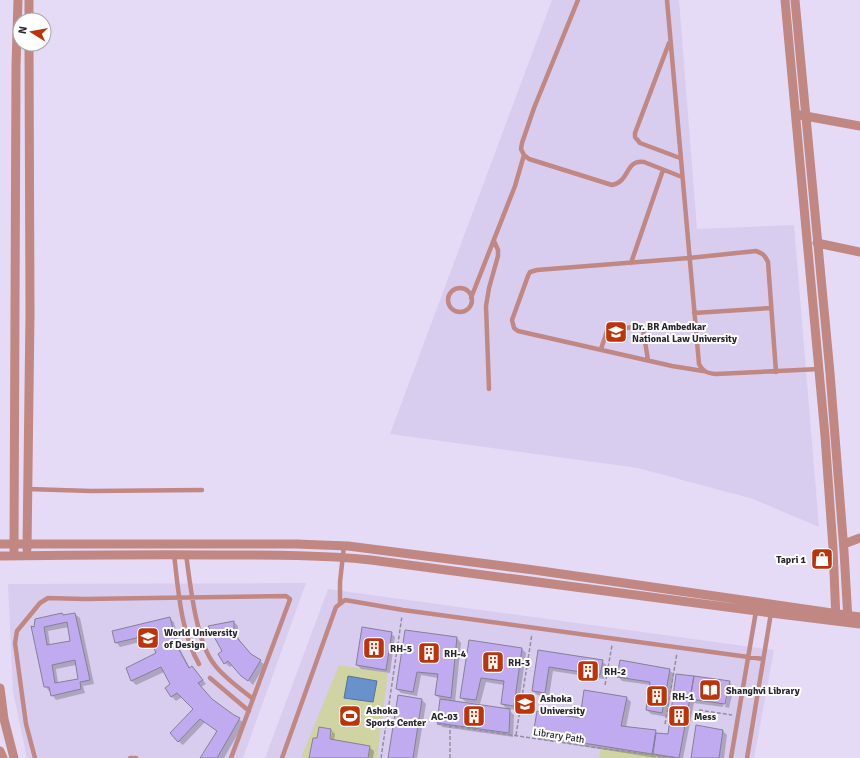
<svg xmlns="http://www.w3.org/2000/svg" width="860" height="758" font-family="Signika,sans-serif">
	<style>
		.built { fill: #d9cdef }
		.green { fill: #d0d3a2 }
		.water { fill: #6991cc; stroke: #56719d }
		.shadow { fill: #0003; fill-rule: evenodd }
		.building { fill: #c0abf1; stroke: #867f98; fill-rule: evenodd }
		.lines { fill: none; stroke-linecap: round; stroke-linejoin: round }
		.path { stroke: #948da1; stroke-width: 1.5; stroke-dasharray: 4 2; stroke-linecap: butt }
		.service { stroke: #c18783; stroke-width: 4.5 }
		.minor { stroke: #c18783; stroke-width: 9 }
		.labels { text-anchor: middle; stroke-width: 4; stroke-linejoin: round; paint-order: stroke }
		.poi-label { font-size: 10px; font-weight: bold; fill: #292630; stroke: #fff; text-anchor: start }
		.street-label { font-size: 10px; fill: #292630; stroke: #fff }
	</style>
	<rect width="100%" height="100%" fill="#e5dbf7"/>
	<path class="built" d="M552,0H679L697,229L794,225L819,527L753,499L638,468L390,434Z
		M306,583L243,758H27L13,692L8,584Z
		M328,589L774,650L754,758H265Z"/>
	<path class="green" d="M339,665L388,673L377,758H301Z
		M601,748L679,758H599Z"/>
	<path class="water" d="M348,676L377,681L373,702L344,698Z"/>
	<path class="shadow" d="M62,614L64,616L75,614L80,618L94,684L83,686L85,693L56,700L52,695L51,691H49L45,686L35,628ZM69,627L71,642L50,645L48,631ZM76,665L79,679L58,683L56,669Z
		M169,618L174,622L181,651L190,668L192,667L196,671L206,684L201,687L213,701L244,723L224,758H202L218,732L205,722L183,745L178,741L194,709L182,697L176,701L172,697L166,688L171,684L164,672L136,685L132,681L127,668L157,654L152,639L120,647L116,642Z
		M234,622L238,626V637L243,646L252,655L265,665L253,685L233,665L230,667L225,663L223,651Z
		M391,633L395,637L390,673L361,669L357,665Z
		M457,638L461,643L455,702L508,710L502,704L504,685L486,682L480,704L466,702L461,698L470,641L522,649L526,653L518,710L508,709L514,715L513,737L442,727L438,722L440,699L436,695L438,678L421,675L417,696L401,693L397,689Z
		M539,651L602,661L606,665L604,679L553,671L549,697L537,695L533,691Z
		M669,670L674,674L667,717L651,714L647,710L651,685L622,681L618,676Z
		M677,675L729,682L734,687L729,708L725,707L730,684H728L723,707L694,703L683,758H658L656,756V758L538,739L534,735L580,719L627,698L631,702L626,727L655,731L658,734L669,735Z
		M422,700L426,704L417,758H389Z
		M697,726L723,731L727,735L724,758H692Z
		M331,730L335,734L334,741L369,747L374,751L373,758H310L318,739ZM330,732H332L330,744Z"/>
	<path class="building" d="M62,613L63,615L75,613L90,680L80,682L81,689L51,696L49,687H44L31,626L34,627L35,619ZM67,622L70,641L47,645L44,627ZM75,660L78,679L55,683L52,665Z
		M170,617L177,646L189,668L192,666L203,680L198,683L212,699L234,715L240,718L217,758H200L217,731L200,719L178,742L170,733L193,709L177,693L171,697L165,688L170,684L161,667L131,681L126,668L156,653L149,635L115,643L112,631Z
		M234,621V632L239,640L251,654L261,660L248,681L241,676L228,661L224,664L218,654L222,651L208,626Z
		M362,627L392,632L386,670L356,665Z
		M405,630L457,637L451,698L435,695L438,674L417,672L413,692L396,689Z
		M469,640L522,648L514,706L501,704L504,681L481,678L476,700L460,698Z
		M538,650L603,660L600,675L549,667L545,693L532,691Z
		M620,660L670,669L662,713L646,710L650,682L617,677Z
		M676,674L694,676L679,758L653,754L656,733L668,734Z
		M694,676L730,681L725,704L690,699Z
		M584,690L627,697L621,726L656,730L652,754L533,735L537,711L580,718Z
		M398,695L422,699L413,758H388Z
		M440,699L510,709L509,733L437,723Z
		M696,725L723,730L719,758H691Z
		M319,727L331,729L330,739L370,746L368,758H309L313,738H317Z"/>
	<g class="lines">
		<path class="path" d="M605,685L612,645
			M699,710L732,715
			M437,724L592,747L679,758
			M665,724L677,653
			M516,735L532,634
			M381,758L402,616
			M450,758V726"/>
		<path class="service" d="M578,0L534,108L522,143L521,149L524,155L529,159L612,185C630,182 625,159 644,162L682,177
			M667,0L699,364C703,372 707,373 716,374L819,369
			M669,43L635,133V137L640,143L680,158
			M631,263L663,170
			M448 300a12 12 0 1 1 24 0a12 12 0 1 1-24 0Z
			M471,298L515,186L524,155
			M694,313L771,308
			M601,349L607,331L639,326L643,329L648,360
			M703,371L672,366L518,331L514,328L512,320L528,276L530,272L537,270L689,258L756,251C762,253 765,255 768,262L776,372
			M489,389L486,306L489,288L498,256V250L494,241
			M27,489L91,491L202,490
			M174,554C178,588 181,634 199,664
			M186,554C190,583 196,642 214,664C224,678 240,688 253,699
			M340,604V582L344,546
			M210,678L249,711
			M35,758L26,724L15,643L17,631L40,603L48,598L84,599L286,596L290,599L289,602L231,758
			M130,758H136
			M282,758L336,607L345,600L403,610L763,659
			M731,758L756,611
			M747,758L771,613"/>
		<path class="minor" d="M29,0V20
			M785,0L825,436L833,548L836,620
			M795,0L830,373L844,551L848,620
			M800,115L860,126
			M817,243L860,252
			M0,544H296L348,546L534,570L860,617
			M844,544L860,538
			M27,549L30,314L29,44
			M14,550L16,66L18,0
			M0,556C75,555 150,554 225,555C274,555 322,555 371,560L771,613L860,624
			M0,688L4,719L14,758
			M0,751L3,758"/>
	</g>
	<defs>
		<g id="university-square" transform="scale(1.15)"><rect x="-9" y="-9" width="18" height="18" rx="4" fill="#bd330a" stroke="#fff"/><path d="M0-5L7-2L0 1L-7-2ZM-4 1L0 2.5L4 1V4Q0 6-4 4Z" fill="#fff"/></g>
		<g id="shop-square" transform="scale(1.15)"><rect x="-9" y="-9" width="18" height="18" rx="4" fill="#bd330a" stroke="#fff"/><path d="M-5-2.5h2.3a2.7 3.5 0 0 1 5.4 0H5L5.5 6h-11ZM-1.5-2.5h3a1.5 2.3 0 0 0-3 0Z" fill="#fff"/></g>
		<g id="building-square" transform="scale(1.15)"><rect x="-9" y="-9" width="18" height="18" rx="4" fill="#bd330a" stroke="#fff"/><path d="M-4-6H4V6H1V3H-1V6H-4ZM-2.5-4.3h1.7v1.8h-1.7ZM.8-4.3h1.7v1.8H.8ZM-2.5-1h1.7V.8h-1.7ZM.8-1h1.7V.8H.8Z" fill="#fff"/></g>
		<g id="library-square" transform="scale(1.15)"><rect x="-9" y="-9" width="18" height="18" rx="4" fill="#bd330a" stroke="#fff"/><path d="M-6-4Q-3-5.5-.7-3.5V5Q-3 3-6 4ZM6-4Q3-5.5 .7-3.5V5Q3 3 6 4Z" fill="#fff"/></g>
		<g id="stadium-square" transform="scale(1.15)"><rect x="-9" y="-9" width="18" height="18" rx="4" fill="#bd330a" stroke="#fff"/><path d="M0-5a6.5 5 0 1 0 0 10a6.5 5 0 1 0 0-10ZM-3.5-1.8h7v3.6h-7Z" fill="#fff"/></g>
	</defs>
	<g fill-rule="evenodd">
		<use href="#university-square" x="616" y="332"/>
		<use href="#shop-square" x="822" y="559"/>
		<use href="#university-square" x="148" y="638"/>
		<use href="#building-square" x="374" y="648"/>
		<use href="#building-square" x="429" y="653"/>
		<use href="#building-square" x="493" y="662"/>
		<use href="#building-square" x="588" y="671"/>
		<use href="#library-square" x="710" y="690"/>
		<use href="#building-square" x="657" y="696"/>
		<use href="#university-square" x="525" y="704"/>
		<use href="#stadium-square" x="350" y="716"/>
		<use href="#building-square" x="474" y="716"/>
		<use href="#building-square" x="679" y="716"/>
	</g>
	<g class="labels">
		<g class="poi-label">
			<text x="632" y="330">Dr. BR Ambedkar<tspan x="632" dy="12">National Law University</tspan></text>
			<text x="806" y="563" text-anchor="end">Tapri 1</text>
			<text x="164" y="636">World University<tspan x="164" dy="12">of Design</tspan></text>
			<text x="390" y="652">RH-5</text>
			<text x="444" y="657">RH-4</text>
			<text x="508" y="666">RH-3</text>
			<text x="604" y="675">RH-2</text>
			<text x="726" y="694">Shanghvi Library</text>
			<text x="672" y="700">RH-1</text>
			<text x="540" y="702">Ashoka<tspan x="540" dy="12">University</tspan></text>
			<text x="366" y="714">Ashoka<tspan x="366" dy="12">Sports Center</tspan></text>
			<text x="458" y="720" text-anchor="end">AC-03</text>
			<text x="694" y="720">Mess</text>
		</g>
		<g class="street-label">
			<text transform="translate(559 735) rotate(9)" y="4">Library Path</text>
		</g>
	</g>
	<g transform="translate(32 32) rotate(281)"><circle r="19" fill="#ffffff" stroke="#a9a8ac"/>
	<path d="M0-3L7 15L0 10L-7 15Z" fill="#bd330a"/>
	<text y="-6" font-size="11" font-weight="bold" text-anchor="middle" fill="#292630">N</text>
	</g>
</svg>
